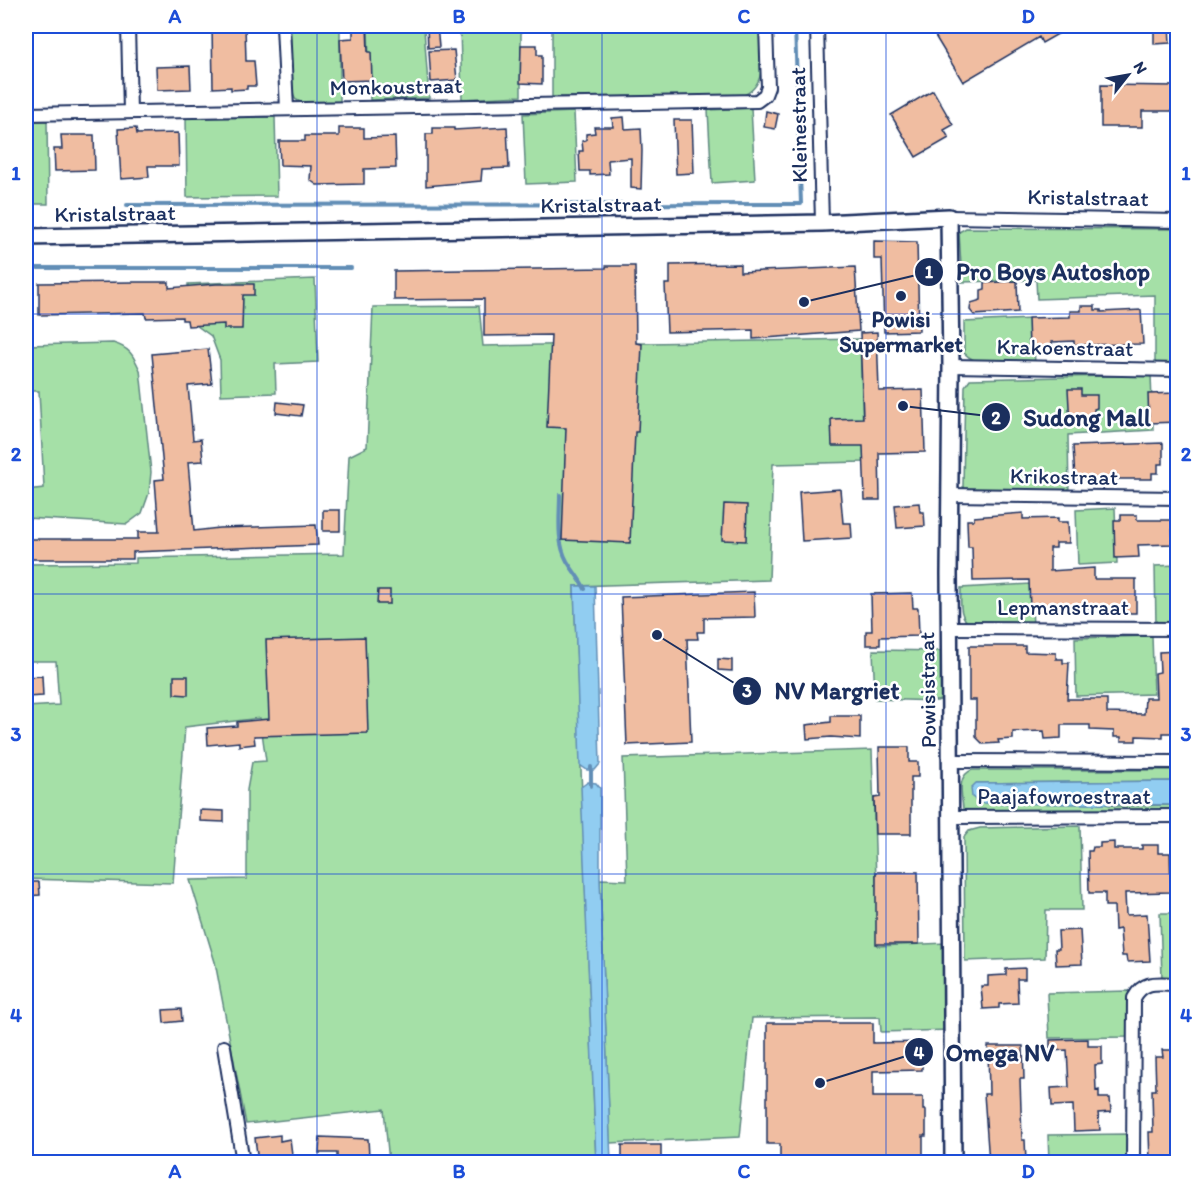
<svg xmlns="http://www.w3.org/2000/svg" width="1203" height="1188" font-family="Itim,sans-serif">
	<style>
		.green { fill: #a5e0a7; stroke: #608882; stroke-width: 1.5 }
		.water { fill: #91cdf1; stroke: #628eb6; stroke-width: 1.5 }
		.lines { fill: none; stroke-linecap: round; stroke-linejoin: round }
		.stream { stroke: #628eb6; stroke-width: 4 }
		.building { fill: #f0bda1; stroke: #1b2f5e; stroke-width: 1.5 }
		.minor-casing { stroke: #1b2f5e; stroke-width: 16 }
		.tertiary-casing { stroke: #1b2f5e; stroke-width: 20 }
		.minor { stroke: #fff; stroke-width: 12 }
		.tertiary { stroke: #fff; stroke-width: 15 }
		.grid { fill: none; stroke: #1d4ed8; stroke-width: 1.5; stroke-opacity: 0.55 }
		.poi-dot { fill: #1b2f5e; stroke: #fff; stroke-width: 2 }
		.labels { text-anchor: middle; stroke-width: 5; stroke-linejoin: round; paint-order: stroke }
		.street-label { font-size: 22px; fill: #1b2f5e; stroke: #fff }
		.poi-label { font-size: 22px; font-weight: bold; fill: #1b2f5e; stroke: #fff }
		.leader { fill: none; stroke: #1b2f5e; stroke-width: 2 }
		.callout-dot { fill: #1b2f5e; stroke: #fff; stroke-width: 2 }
		.mark-label { font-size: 18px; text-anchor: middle; font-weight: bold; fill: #fff }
		.callout-label { font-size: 24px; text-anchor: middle; font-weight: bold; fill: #1b2f5e; stroke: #fff; stroke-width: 5; stroke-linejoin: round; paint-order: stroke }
		.neatline { fill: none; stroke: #1d4ed8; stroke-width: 2 }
		.grid-label { font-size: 20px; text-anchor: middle; font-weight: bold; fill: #1d4ed8 }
	</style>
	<rect width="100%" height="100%" fill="#fff"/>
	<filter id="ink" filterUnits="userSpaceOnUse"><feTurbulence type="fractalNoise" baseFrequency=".0167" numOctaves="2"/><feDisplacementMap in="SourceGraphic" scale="12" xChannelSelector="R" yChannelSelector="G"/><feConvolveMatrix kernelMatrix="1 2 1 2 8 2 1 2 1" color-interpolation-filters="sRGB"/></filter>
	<g filter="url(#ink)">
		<path class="green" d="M290,26H340V102L302,103L295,99L292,88Z
			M368,26H398V30L424,29L429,98L370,100Z
			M492,26H760C761,50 770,87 741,96L552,97V26L521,27V96L462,99L460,28H492Z
			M751,108L755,180L712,183L708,110Z
			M574,112L577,182L526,184L523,114Z
			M275,117L277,196L187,197L186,118Z
			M26,121H47L48,204H26Z
			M966,228L1177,229V364L1155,363V295L1037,299L1036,280L962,282L959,232Z
			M315,279L318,362L275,364L276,393L221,395L220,360L211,336L189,320L188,284Z
			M479,306L483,346L860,339L864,462L773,464L769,580L574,586L596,1162H389L384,1109L246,1124L215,962L190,880L247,879V790L252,762L266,761L260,718L185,727L173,883L26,879V707L59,705L56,661H26V564L136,563V558L344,554L349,456L367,447L373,307Z
			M1032,319L1035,363C1013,363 980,370 964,353V322Z
			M113,343C130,348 133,355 140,370L151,472L149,493L142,513L127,524L26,518V490L44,488L39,391H26V345Z
			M1151,375L1153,430L1068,435L1069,495L966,493L963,486L965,386L970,379Z
			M1115,508L1117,563L1078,565L1076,510Z
			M1177,565V625H1156L1155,566Z
			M1031,584L1033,627L971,625C958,617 961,602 961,588Z
			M1152,636L1154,694L1076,696L1075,638Z
			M873,650L947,651L943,699L937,701L875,699Z
			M872,750L878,946L947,943L950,1030L881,1032L880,1017L752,1018L740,1137L610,1143L600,879L627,880L623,758Z
			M972,770H1177V781L976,783L1117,806L1177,805V813L967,814L963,809C962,795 956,776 972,770Z
			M1080,826L1082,910H1046L1045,958L965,961L964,837L969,831L980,828Z
			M1160,913H1177V980L1162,979Z
			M1129,991L1130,1037L1049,1038L1047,993Z
			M1128,1134L1129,1162H1049L1048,1135Z"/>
		<path class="water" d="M574,586H595L600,764L595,770H587L580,765Z
			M1177,781V805L981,803L972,797L971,788L976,783Z
			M588,782L596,783L600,788V879L611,1162H596L581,787Z"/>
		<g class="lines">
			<path class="stream" d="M127,205L801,204L795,26
				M26,268H351
				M560,495C560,516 556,541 567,561C573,571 580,579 585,589
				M591,767V786"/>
		</g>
		<path class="building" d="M212,26H245L246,61H254L256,86H247V89L231,90V87L213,88Z
			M353,26H367L368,52H371L372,80L342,81L340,39L353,38Z
			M427,26H437L439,47L428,48Z
			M929,26H1072L1042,43L1039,37L963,82Z
			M1154,26H1169L1170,43L1154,44Z
			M521,45H537V55H542V84L520,83Z
			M454,50L457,80L431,82L429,51Z
			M190,66L191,89L157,90L156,67Z
			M1101,85L1176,86V111H1142V127H1101Z
			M933,90L953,125L944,130L949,138L916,157L891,115Z
			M766,111L778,114L775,129L764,127Z
			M624,117L625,129L641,128L642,151L641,189L631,188V158L608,160L609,174L590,175V171H580L579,151H583L582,141L586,140V134L595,133L594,127H613L612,118Z
			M674,120H692L694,173L676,174Z
			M507,127L509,168L482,169L481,181L426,186V134H433V128H454V130Z
			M136,128L137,134L178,133L179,166H148L149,177L121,179L118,129Z
			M339,128H364V138L395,137L396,168L364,169V184L317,185L310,180L311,166L280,165L279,141H305V136H339Z
			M61,135H94L95,170L55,171L54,149H62Z
			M874,241L917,242L919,331L884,332L882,259H874Z
			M740,264V272L855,267L859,331L753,339V330L667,332L665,284H670V265Z
			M606,266H635L636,343L642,344L638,432H635L630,543L562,540L566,428L547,427L551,335L484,336V299L394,300V271L606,268Z
			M1017,281L1018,312L974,315L970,310L971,303L981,300V290L985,289V283Z
			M134,282H169V288L216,284H254V295H243L242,329H224V324L188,326L187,320H182V317L146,318L145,313L39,315V283Z
			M1081,306H1095V310H1101V312L1141,310L1143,344L1074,345V341L1052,342V347L1029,348L1028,318L1070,317V311H1081Z
			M877,332L879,391L923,390L925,452L879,453L880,500H865L863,446H832L831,419L863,418L860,333Z
			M208,349L212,384L188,386L193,440L201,439L203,461L188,462L194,531L219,528L316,525L318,545L133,552V559H26V539H138V532H159L155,480L164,479L152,354Z
			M1068,389H1081V395H1097V408L1094,409L1095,425H1070Z
			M1178,393V422L1149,423L1148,394Z
			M277,402L303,405L301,416L276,413Z
			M1163,443V464H1158V473H1152V479H1075L1073,446Z
			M840,489L843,523H851L852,538L802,541L799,492Z
			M919,503L920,512H924L925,526L897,528L895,505Z
			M724,504L747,505L746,541L722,540Z
			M323,510H340V531H323Z
			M1023,513V519L1058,518V522H1068L1069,543H1056V548H1050V571L1094,568V579H1136V613H1109L1108,607L1030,609L1029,580L973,581L972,547H968L967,520H974V517Z
			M1121,515H1137V520H1172L1173,544L1138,545L1139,557L1115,558L1114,520H1121Z
			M378,590H390V604H377Z
			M754,592L755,617L704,618V632H697L698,639H687L691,742L627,745L621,597Z
			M912,593L913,608H918L919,636L880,637V645H866V631H872L871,594Z
			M365,637L368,733L254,736L255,744L239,746V742L208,745L207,728L237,726V722L269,719L266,640Z
			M969,646H1025V652L1056,653V659H1063V663H1069L1067,699H1107V713L1144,714L1145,698H1156L1155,673L1160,672L1159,652L1178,651V729H1175V733H1163V737L1136,736V741H1121V737H1114V731L1090,730V725H1061V738L1045,739L1044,731L1013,732V739L998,740L999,743L983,744L976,737V700H969Z
			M718,659L732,660V671L718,670Z
			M42,676L43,696L26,697V677Z
			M174,676H188V695L174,694Z
			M831,716H860V739L831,737L807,739L806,725L831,722Z
			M879,747H909V762H918V777H911V834H875L874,798L880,797Z
			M200,810L224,811V822L200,821Z
			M1114,842V849H1142V845H1158V853H1170L1171,892L1125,893L1126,915L1147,914L1150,961L1127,962L1126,956H1122L1120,929L1115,930L1114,906H1105V893H1089L1088,851H1092L1093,847H1100V843Z
			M876,872H918L919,944H876Z
			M26,882H39L40,895L26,896Z
			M1080,930L1082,964L1056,965L1055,949H1059L1058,931Z
			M1025,968V979H1017L1018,1003L999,1004V1008L983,1009L981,986H988V976L1006,975V969Z
			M181,1009L182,1021L164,1023L163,1010Z
			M767,1023H873V1043L925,1042V1056H922V1070L873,1071V1097H923V1110H926V1136H923V1162H780V1144H767Z
			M1088,1039V1046H1102V1064L1095,1065L1096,1091L1099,1090V1098H1110L1111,1112L1098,1113L1100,1130L1074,1131L1073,1105L1052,1106L1051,1088L1069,1087L1067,1050L1050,1051V1040Z
			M988,1046H1023L1024,1079H1020L1022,1140H1025L1026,1162H989L984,1094H989Z
			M1162,1050H1178V1162H1150L1149,1132H1153L1152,1090H1156L1155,1057H1163Z
			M280,1135V1141L290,1139L293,1162H258L255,1138Z
			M320,1137L368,1139L369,1157L350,1158V1162H337V1153H319Z
			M622,1145H661V1162H622Z"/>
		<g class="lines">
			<g class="minor-casing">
				<path id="minor" d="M128,26L130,112
					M283,26L287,109
					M817,26L822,223
					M26,114L757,101L765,95L768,87L766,26
					M949,217L1178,221
					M951,366L1178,370
					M949,495L1178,498
					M949,628L1178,629
					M951,761L1178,762
					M951,817L1178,816
					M224,1047L243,1162
					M1133,1162L1134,998C1144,979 1159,984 1178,984"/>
			</g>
			<g class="tertiary-casing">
				<path id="tertiary" d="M26,237L822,223L949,217L951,366L949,574L953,1162"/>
			</g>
			<use href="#minor" class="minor"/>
			<use href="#tertiary" class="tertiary"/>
		</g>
	</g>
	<path class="grid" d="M317,26V1162M602,26V1162M886,26V1162M26,314H1178M26,594H1178M26,874H1178"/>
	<circle class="poi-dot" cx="901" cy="296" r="6"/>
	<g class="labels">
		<g class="street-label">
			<text transform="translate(396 86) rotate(-1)" y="8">Monkoustraat</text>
			<text transform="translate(798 125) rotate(-91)" y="8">Kleinestraat</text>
			<text transform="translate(1088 197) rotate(1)" y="8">Kristalstraat</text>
			<text transform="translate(601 204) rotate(-1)" y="8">Kristalstraat</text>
			<text transform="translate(115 213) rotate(-1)" y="8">Kristalstraat</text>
			<text transform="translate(1065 347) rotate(1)" y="8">Krakoenstraat</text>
			<text transform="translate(1064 476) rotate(1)" y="8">Krikostraat</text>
			<text x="1063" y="615">Lepmanstraat</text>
			<text transform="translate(927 690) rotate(-91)" y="8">Powisistraat</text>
			<text x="1064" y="804">Paajafowroestraat</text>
		</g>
		<g class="poi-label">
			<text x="901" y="327">Powisi<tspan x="901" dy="25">Supermarket</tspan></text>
		</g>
	</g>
	<path class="leader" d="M804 302L929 272M903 406L996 417M657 635L747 691M820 1083L919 1052"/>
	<g class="callout-dot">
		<circle cx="804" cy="302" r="6"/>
		<circle cx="903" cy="406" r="6"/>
		<circle cx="657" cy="635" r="6"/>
		<circle cx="820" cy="1083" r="6"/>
		<circle cx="929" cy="272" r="15"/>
		<circle cx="996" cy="417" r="15"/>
		<circle cx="747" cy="691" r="15"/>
		<circle cx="919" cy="1052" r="15"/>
	</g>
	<g class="mark-label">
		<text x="929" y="278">1</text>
		<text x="996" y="424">2</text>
		<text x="747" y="697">3</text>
		<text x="919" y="1059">4</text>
	</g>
	<g class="callout-label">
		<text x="1053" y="280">Pro Boys Autoshop</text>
		<text x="1087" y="426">Sudong Mall</text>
		<text x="837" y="699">NV Margriet</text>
		<text x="1000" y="1061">Omega NV</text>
	</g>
	<rect width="1203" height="1188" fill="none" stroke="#fff" stroke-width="66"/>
	<g transform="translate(1128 75) rotate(59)" stroke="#ffffff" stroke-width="4.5" paint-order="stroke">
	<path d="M0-4.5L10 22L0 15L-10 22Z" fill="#1b2f5e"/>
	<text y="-9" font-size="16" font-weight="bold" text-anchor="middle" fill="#1b2f5e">N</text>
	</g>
	<rect x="33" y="33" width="1137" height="1122" class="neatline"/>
	<g class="grid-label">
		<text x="175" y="23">A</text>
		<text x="459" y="23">B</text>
		<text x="744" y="23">C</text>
		<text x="1028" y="23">D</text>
		<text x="16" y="180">1</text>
		<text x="1186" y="180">1</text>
		<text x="16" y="461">2</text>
		<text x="1186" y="461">2</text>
		<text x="16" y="741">3</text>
		<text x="1186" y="741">3</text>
		<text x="16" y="1022">4</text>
		<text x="1186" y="1022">4</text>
		<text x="175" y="1178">A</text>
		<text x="459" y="1178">B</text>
		<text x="744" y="1178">C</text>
		<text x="1028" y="1178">D</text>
	</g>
</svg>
